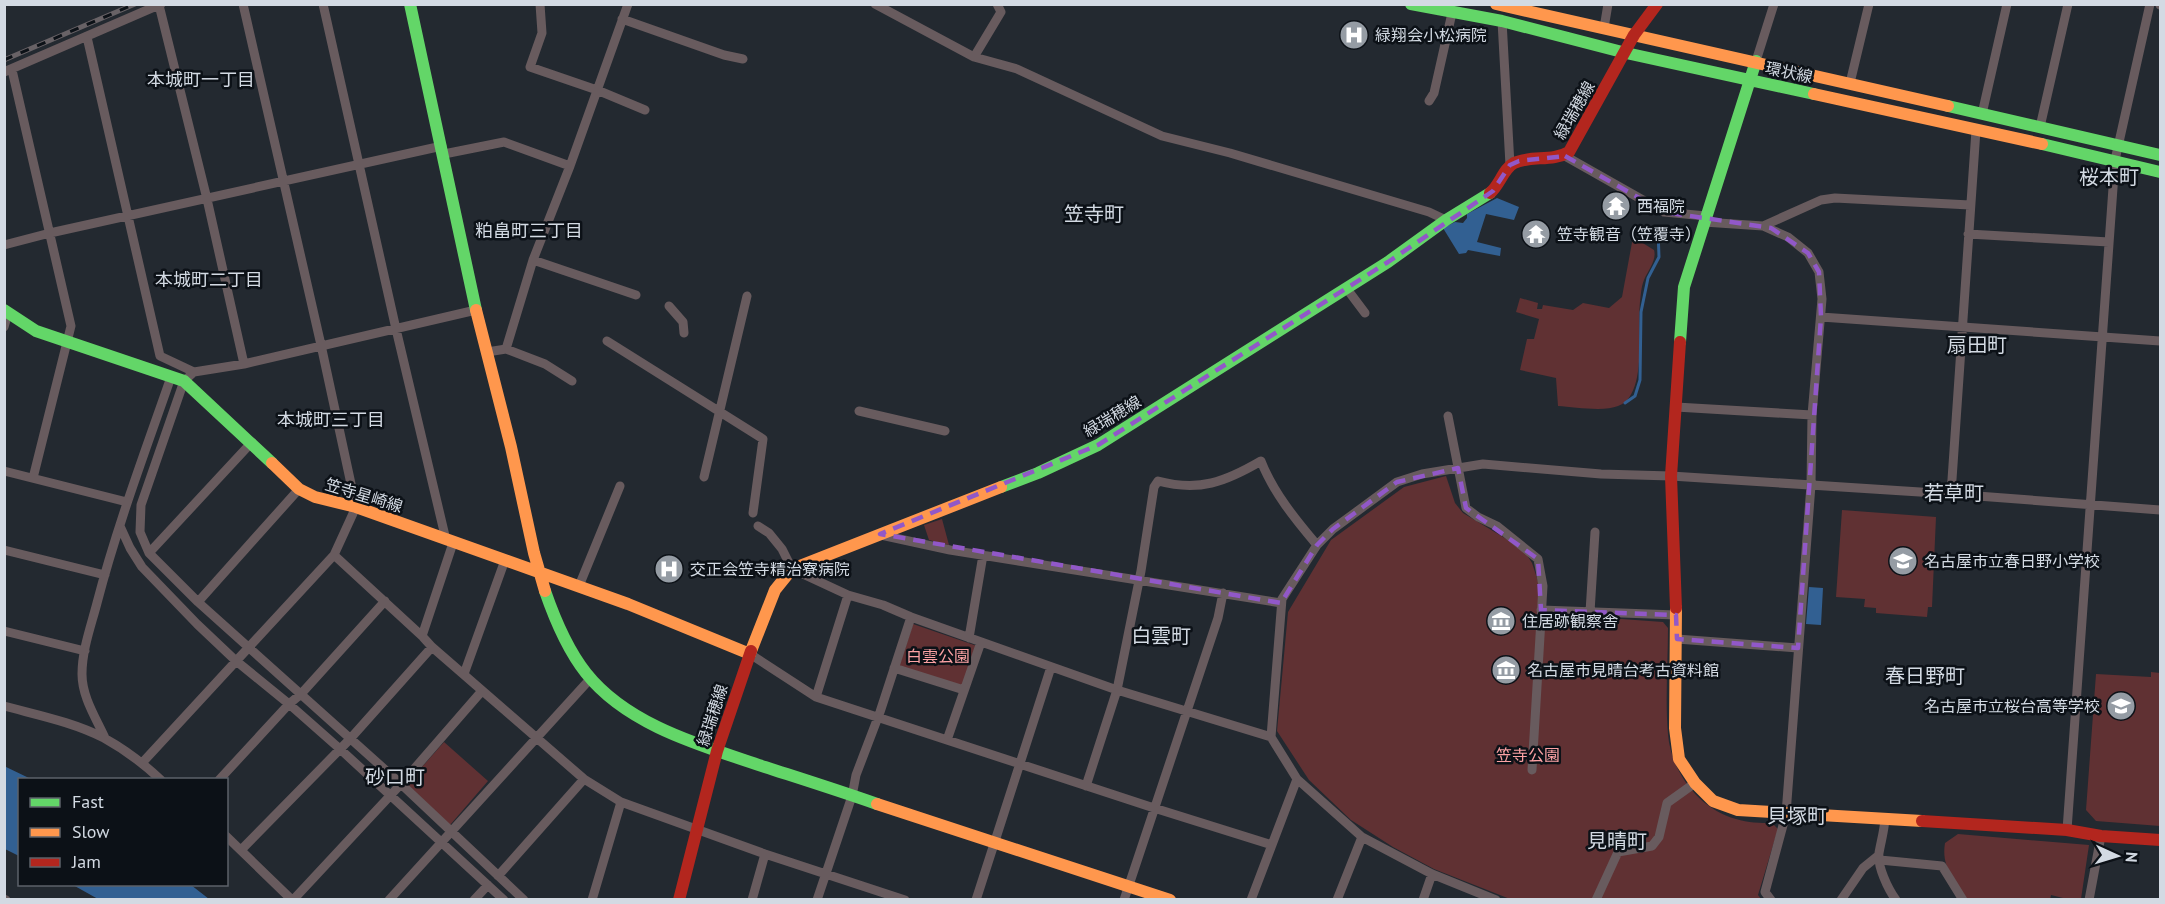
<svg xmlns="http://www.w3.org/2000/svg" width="2165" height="904" font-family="'PT Sans','Noto Sans JP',sans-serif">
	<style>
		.green { fill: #603133 }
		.water { fill: #326092 }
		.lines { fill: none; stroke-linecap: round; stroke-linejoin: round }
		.stream { stroke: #326092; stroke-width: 3 }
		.street { stroke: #685b5e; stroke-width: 9 }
		.fast { stroke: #63d668; stroke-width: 12 }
		.slow { stroke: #ff974d; stroke-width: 12 }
		.jam { stroke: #b3261e; stroke-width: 12 }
		.rail-casing { stroke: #686266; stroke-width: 5 }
		.rail { stroke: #0c1117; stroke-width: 3; stroke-dasharray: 9; stroke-linecap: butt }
		.marked { fill: none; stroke: #9158c8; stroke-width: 4.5; stroke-dasharray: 12 8; stroke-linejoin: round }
		.labels { text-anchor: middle; stroke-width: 5; stroke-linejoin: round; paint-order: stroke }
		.poi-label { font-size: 16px; fill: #d3dae3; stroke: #0c1117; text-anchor: start }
		.street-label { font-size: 16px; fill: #d3dae3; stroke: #0c1117 }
		.park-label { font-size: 16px; fill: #fca2a4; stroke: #0c1117 }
		.neighbourhood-label { font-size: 18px; fill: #d3dae3; stroke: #0c1117 }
		.quarter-label { font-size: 20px; fill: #d3dae3; stroke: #0c1117 }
	</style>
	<rect width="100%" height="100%" fill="#232930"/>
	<path class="green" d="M1633,237L1654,250C1657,260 1648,270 1644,280C1641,287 1641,295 1640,302C1637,329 1648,395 1618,406C1604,412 1574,407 1558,406L1556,378L1520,370L1527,339H1534L1539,319L1516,312L1520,298L1538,303L1537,309H1542L1543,305L1573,310L1583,303L1609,308L1622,297Z
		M1446,476L1455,503L1463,513L1523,549L1532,563L1538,581V613L1663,622L1668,628C1668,663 1665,700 1668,734C1671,772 1699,809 1736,819C1748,823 1760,823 1772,823L1778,829L1758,895L1761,899H1510L1434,869L1393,847L1351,820L1309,780L1277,731L1288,612L1331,540L1404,487Z
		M1842,510L1936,517L1932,607H1928L1927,617L1876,613V608L1864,607L1865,599L1836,597Z
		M942,519L949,545L929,540L924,525Z
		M913,624L977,646L963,688L899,667Z
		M2151,672L2160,673V826L2096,821L2086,810L2096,674L2151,677Z
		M444,742L488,781L450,825L407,784Z
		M1958,834L2089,845L2081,899H2067L2051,895L2050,900L1966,899C1954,879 1941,867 1945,843Z"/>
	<path class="water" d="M1497,198L1519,207L1514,220L1486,214L1477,242L1501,248L1500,256L1468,250L1466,253L1459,254L1443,228L1455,222L1463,223L1467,218V214Z
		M1809,587L1823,588L1821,625L1806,624Z
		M4,766L31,779L20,780L19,856L5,849Z
		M73,885H191L209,899H98Z"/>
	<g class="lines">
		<path class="stream" d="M1625,403L1635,396L1640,380L1641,312L1648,278L1659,257L1658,230"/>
		<path class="street" d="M323,4L396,329L446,540
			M540,4L542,33L530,67L597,90L645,110
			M875,4L974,57L1017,69L1162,136L1230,153L1429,212L1446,220
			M2160,4V5
			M159,5L207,199L244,364
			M622,19L724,55L743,59
			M1502,21L1510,165
			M1604,28L1608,4
			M87,37L160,356L194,372L244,364L476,310
			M974,57L1001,12L997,4
			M1756,61L1774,4
			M12,70L71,326L33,478
			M4,72L161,4
			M1850,83L1869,4
			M1429,101L1434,93L1452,13
			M1982,114L2007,4
			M2040,127L2068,4
			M444,154L504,142L570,166
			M1565,156L1664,212L1706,216
			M1704,222L1763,226L1788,237L1808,253L1819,272L1822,299L1812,415L1811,485L1786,814L1765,892L1771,900
			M1763,226L1821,200L1835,198L1970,205
			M1968,234L2109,242
			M4,245L50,233L442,146
			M533,260L636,295
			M1347,289L1365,313
			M669,306L683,322L684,333
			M1821,317L2160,341
			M4,327L8,313
			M607,341L763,439L753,513
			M506,349L533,260L570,166L628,4
			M487,352L506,349L545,364L572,381
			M194,372L184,381L141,505L140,532L149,553L198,602L401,784L524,900
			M1676,407L1812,415
			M859,411L945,431
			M1448,416L1466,508L1478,517L1497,526L1538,559L1543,586L1532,770
			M4,471L127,502
			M704,477L747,296
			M1951,494L1976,130
			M120,526L130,548L142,567L197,624L235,660L289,704L340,749L504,900
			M758,526L769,533L782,549L792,569L848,595L883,605L911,617L1117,690L1271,737L1297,779L1362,837L1432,874L1496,900
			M881,535L950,550L1281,603
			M4,550L105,575
			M149,553L252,442
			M334,555L422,636L432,647L584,779L621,802L765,854L905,900
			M579,586L620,486
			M198,602L299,489
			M1541,610L1676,615
			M1590,612L1595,532
			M4,631L85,651
			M422,636L453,543
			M969,638L983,555
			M1677,639L1798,648
			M750,654L816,697L1154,808L1272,845
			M894,668L964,690
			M464,674L505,560
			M816,697L848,595
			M4,706C37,715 73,722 104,738C124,749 144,764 161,780
			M1271,737L1282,599L1317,545L1333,529L1397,482L1422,474L1483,464L1601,474L1671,476L1951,494L2160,510
			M105,738C96,718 82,697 82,674C82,650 91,626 97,603C117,526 145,452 171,377
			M947,740L981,642
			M142,763L334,555L356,507L321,345L243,4
			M219,780L289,704L301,694L385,601
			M1086,786L1117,690L1141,571L1154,487L1158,481C1199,492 1225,482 1261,461C1273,492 1295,519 1317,545
			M1885,819C1884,832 1881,841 1879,853C1877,866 1888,889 1896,900
			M2067,830L2115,160L2150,4
			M226,836L292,900
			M242,849L350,739L432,647
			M1880,860L1942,866L1963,900
			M498,876L584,779
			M4,899L6,900
			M293,900L401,784L481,692
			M389,900L591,678
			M474,900L488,885
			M592,900L621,802
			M752,900L765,854
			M817,900L852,796L856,775L880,712L911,617
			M976,900L1051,667
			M1124,900L1218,618L1223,593
			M1251,900L1297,779
			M1337,900L1362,837
			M1423,900L1432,874
			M1596,900L1618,852L1652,846L1659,837L1667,803L1695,783
			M1841,900L1863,868L1879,855
			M2089,900L2101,836"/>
		<path class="fast" d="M410,4L476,310
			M1411,4L1502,21L1626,53L1814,94
			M1948,106L2160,155
			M2042,144L2160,172
			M4,310L36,331L184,381L272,463
			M1680,342L1684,287L1756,61
			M1001,487L1038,473L1098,445L1388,262L1446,220L1490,193
			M545,591C555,620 567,649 586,673C628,726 703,746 765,767C802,779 840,791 877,804"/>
		<path class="slow" d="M1496,4L1948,106
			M1814,94L2042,144
			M476,310L511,447L534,553L545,591
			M272,463L299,489L315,497L356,507L628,604L750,654
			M1676,608L1675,728L1679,759L1695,783L1713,801L1738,810L1922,821
			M751,651L775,590L792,569L1001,487
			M877,804L1170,900"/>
		<path class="jam" d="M1490,193C1500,185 1503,169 1514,163C1531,155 1552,162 1569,152L1634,35L1657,4
			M1676,608L1671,476L1680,342
			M1922,821L2067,830L2101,836L2160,840
			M679,900L717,751L751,651"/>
		<g class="rail-casing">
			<path id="rail" d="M4,60L135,4"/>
		</g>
		<use href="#rail" class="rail"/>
	</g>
	<path class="marked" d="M1565,156L1664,212L1771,228L1808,253L1819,272L1821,317L1798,648L1677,639L1676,615L1541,610L1538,559L1466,508L1458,468L1397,482L1333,529L1317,545L1281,603L880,534L1098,445L1388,262L1493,191L1510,165L1519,161Z"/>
	<defs>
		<g id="hospital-disc" transform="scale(1.5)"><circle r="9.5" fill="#959ca4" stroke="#0c1117"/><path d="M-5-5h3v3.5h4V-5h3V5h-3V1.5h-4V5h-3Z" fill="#fff"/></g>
		<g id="temple-disc" transform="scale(1.5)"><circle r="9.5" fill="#959ca4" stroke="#0c1117"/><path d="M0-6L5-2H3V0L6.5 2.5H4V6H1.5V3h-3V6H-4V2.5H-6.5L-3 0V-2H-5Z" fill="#fff"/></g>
		<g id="school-disc" transform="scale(1.5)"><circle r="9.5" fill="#959ca4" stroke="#0c1117"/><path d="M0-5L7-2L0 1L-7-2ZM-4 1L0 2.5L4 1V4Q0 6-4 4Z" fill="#fff"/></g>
		<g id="museum-disc" transform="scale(1.5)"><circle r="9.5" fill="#959ca4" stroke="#0c1117"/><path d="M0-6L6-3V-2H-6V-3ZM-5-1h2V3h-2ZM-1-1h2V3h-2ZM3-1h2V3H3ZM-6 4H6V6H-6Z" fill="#fff"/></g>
	</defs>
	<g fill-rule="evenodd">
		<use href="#hospital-disc" x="1354" y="35"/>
		<use href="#temple-disc" x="1616" y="206"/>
		<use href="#temple-disc" x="1536" y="234"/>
		<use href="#school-disc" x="1903" y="561"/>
		<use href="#hospital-disc" x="669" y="569"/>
		<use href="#museum-disc" x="1501" y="621"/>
		<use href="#museum-disc" x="1506" y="670"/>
		<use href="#school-disc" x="2121" y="706"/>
	</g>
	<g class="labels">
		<g class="poi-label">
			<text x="1375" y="41">緑翔会小松病院</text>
			<text x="1637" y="212">西福院</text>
			<text x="1557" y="240">笠寺観音（笠覆寺）</text>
			<text x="1924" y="567">名古屋市立春日野小学校</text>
			<text x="690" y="575">交正会笠寺精治寮病院</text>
			<text x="1522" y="627">住居跡観察舎</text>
			<text x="1527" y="676">名古屋市見晴台考古資料館</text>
			<text x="2100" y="712" text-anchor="end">名古屋市立桜台高等学校</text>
		</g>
		<g class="street-label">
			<text transform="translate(1789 72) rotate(12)" y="6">環状線</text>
			<text transform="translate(1574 110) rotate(-60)" y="6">緑瑞穂線</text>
			<text transform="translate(1112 416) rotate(-31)" y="6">緑瑞穂線</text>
			<text transform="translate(364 495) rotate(17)" y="6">笠寺星崎線</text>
			<text transform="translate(712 715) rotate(-72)" y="6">緑瑞穂線</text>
		</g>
		<g class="park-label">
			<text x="938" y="662">白雲公園</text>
			<text x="1528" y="761">笠寺公園</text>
		</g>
		<g class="neighbourhood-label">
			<text x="201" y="86">本城町一丁目</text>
			<text x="529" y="237">粕畠町三丁目</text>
			<text x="209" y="286">本城町二丁目</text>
			<text x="331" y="426">本城町三丁目</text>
		</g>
		<g class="quarter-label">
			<text x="2109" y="184">桜本町</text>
			<text x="1094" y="221">笠寺町</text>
			<text x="1977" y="352">扇田町</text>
			<text x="1954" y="500">若草町</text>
			<text x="1161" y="643">白雲町</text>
			<text x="1925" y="683">春日野町</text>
			<text x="395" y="784">砂口町</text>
			<text x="1797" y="823">貝塚町</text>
			<text x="1617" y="848">見晴町</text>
		</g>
	</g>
	<rect width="2165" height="904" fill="none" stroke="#d3dae3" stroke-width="12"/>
	<rect x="18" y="778" width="210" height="108" fill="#0c1117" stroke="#5c6169" stroke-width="1.5"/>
	<rect x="30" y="798" width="30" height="9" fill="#63d668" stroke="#5c6169" stroke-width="1.5"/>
	<text x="72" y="808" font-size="18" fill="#d3dae3">Fast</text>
	<rect x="30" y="828" width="30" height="9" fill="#ff974d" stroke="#5c6169" stroke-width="1.5"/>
	<text x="72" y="838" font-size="18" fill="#d3dae3">Slow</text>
	<rect x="30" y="858" width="30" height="9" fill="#b3261e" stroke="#5c6169" stroke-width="1.5"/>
	<text x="72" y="868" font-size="18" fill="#d3dae3">Jam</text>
	<g transform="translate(2117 856) rotate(94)" stroke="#0c1117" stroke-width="4.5" paint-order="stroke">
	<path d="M0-4.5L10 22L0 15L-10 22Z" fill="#d3dae3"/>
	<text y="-9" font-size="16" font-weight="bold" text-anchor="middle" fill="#d3dae3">N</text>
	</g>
</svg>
